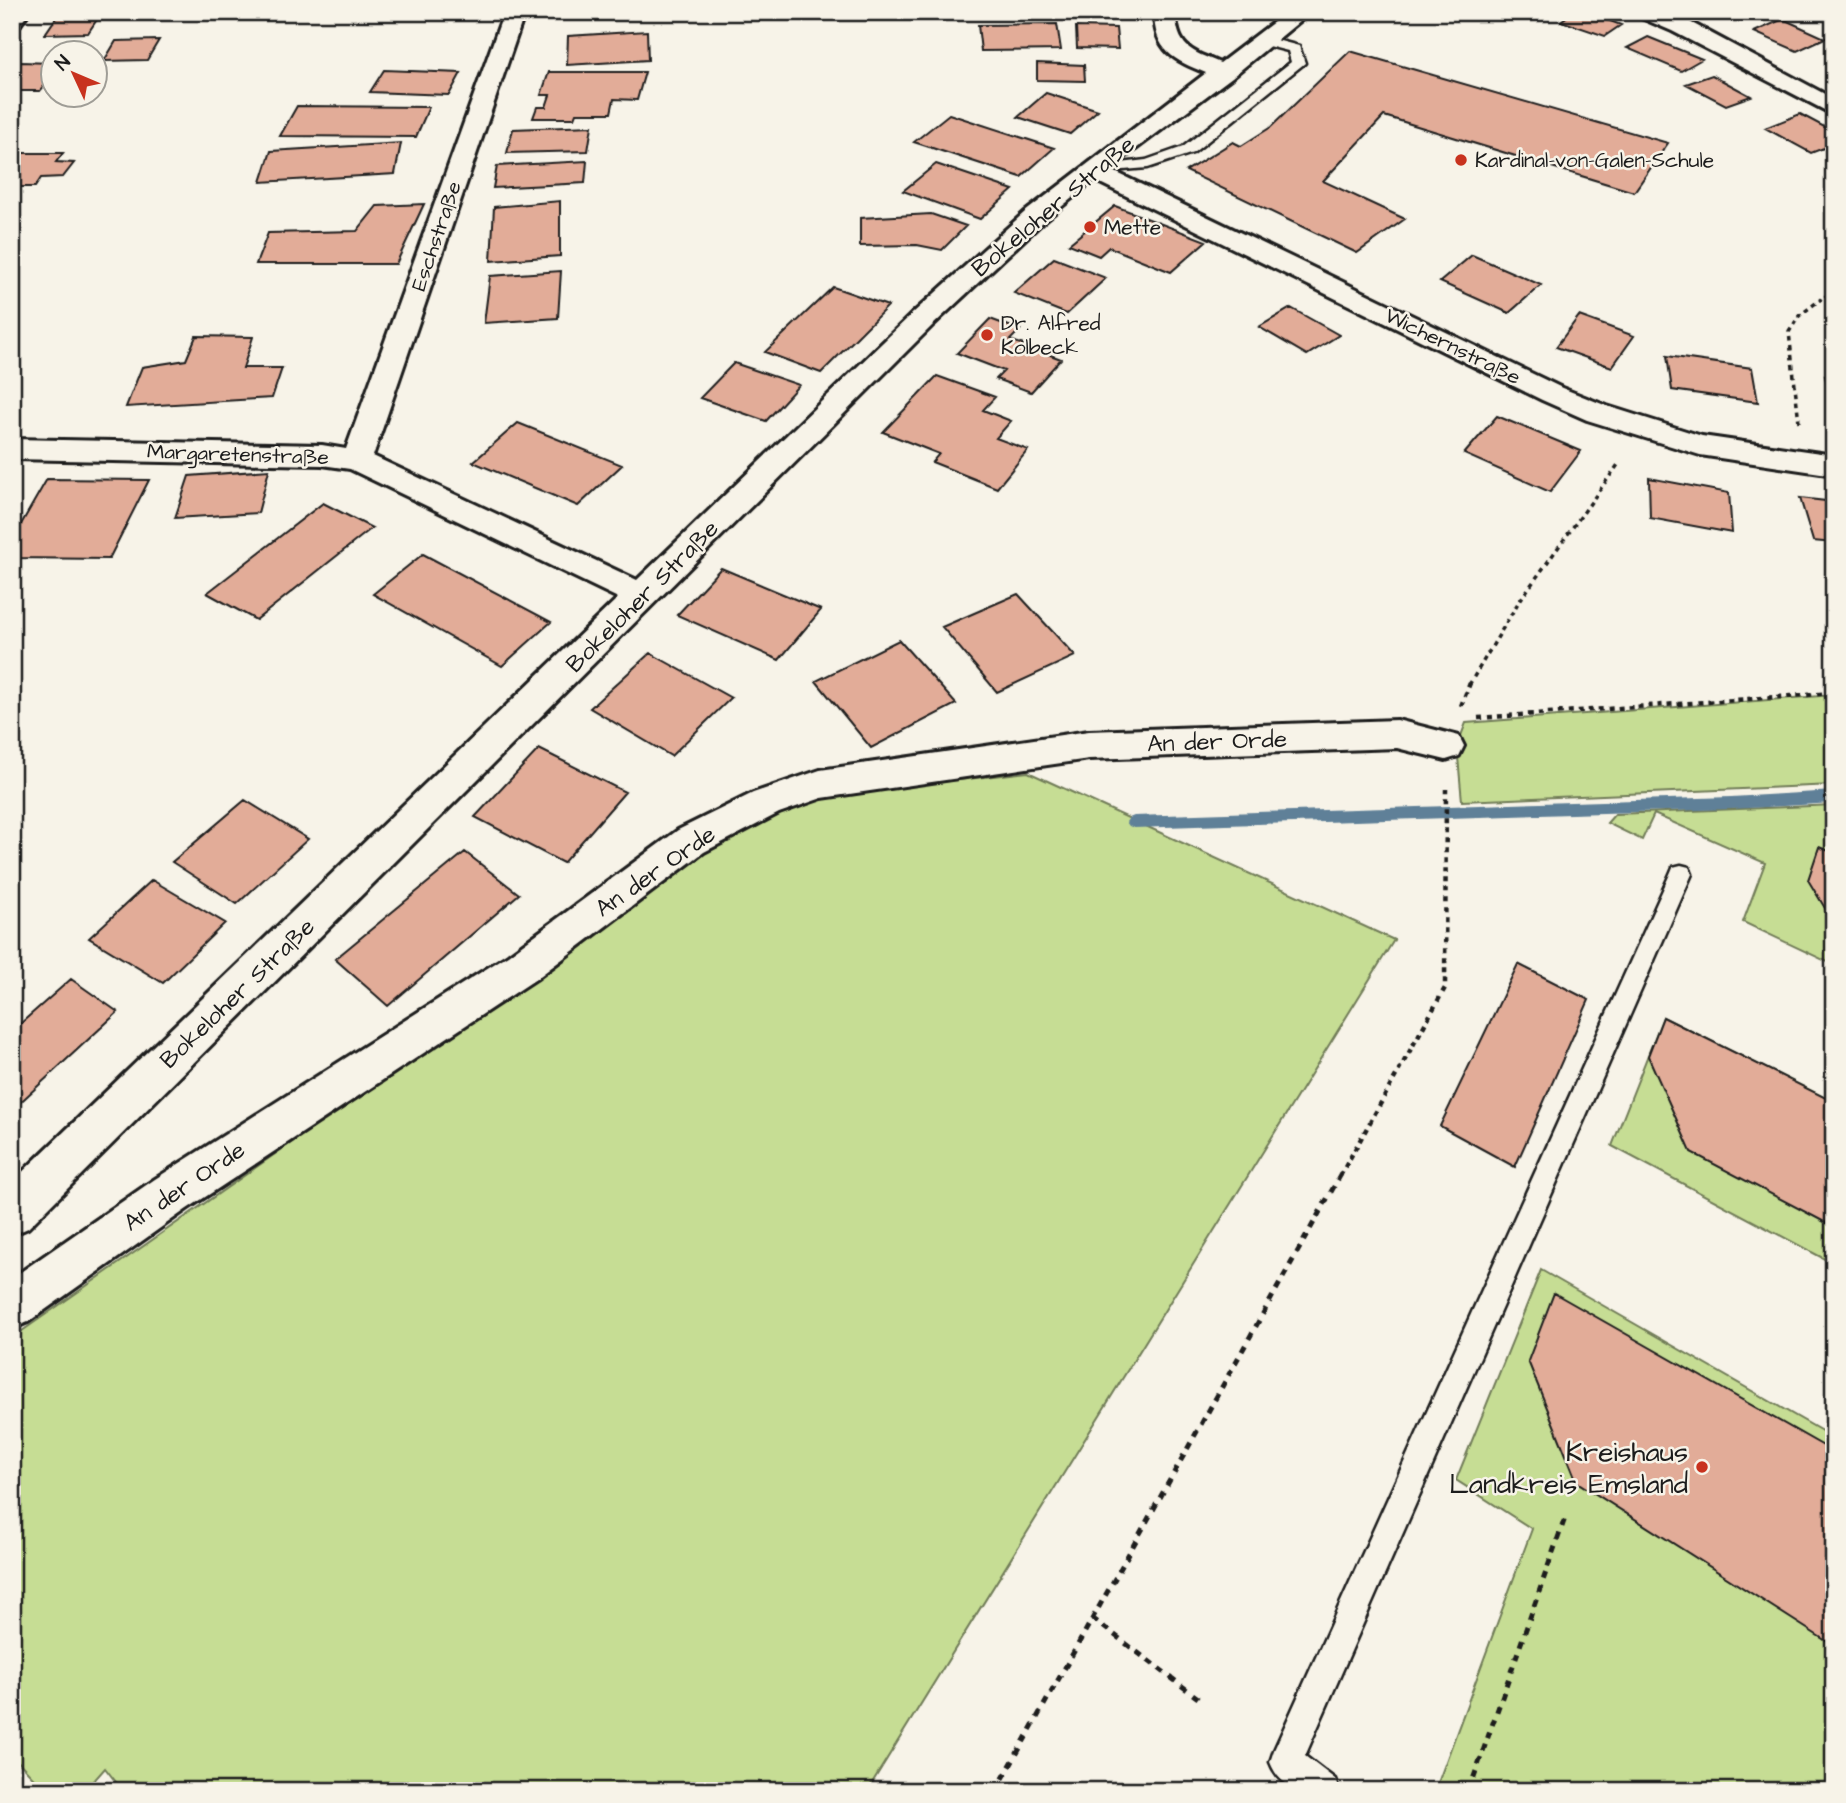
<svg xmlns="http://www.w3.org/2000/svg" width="1846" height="1803" font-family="'Architects Daughter',sans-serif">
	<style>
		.green { fill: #c6dd94; stroke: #717c58; stroke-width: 2 }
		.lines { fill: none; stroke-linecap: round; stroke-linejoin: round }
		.stream { fill: #5f8098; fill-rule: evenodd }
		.building { fill: #e2ac98; stroke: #1c1c1c; stroke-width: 2 }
		.lane-casing { stroke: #1c1c1c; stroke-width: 5 }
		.street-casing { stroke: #1c1c1c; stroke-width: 6 }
		.path-far3 { stroke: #1c1c1c; stroke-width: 2.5; stroke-dasharray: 3.5 3.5; stroke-linecap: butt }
		.path-far2 { stroke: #1c1c1c; stroke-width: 3.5; stroke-dasharray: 4.5 4.5; stroke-linecap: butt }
		.path-far1 { stroke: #1c1c1c; stroke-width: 4.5; stroke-dasharray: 5 5; stroke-linecap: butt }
		.path { stroke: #1c1c1c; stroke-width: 5; stroke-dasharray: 7 7; stroke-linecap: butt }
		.lane { fill: #f7f3e8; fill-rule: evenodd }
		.street { fill: #f7f3e8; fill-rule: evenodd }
		.poi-dot { fill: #c8321e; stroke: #f7f3e8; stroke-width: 2.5 }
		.labels { text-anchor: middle; stroke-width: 5; stroke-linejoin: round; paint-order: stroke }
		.far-poi-label { font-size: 21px; fill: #1c1c1c; stroke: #f7f3e8; text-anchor: start }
		.far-street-label { font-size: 21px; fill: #1c1c1c; stroke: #f7f3e8 }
		.street-label { font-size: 24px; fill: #1c1c1c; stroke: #f7f3e8 }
		.near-poi-label { font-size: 28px; fill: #1c1c1c; stroke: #f7f3e8; text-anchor: end }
	</style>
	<rect width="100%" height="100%" fill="#f7f3e8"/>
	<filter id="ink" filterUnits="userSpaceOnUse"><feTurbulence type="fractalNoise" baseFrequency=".0143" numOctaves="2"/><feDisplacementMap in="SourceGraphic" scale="14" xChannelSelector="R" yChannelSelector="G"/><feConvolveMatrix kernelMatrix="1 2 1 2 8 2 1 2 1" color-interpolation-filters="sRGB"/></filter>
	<g filter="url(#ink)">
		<path class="green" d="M1834,695V785L1462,801L1457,746L1466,723Z
			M1028,772L1394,940L867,1791H123L105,1768L85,1791H46L12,1755V1338L734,833L827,795Z
			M1834,805V965L1743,922L1765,863L1654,814L1642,840L1607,823L1615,814Z
			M1663,1017L1834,1102V1264L1612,1146Z
			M1541,1270L1834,1438V1791H1435L1532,1529L1456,1480Z"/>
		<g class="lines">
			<path class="stream" d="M1834,791V803L1731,809L1134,828L1129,826L1126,822L1129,818L1134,816L1731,797Z"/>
		</g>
		<path class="building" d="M60,12H102L88,33L45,34Z
			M549,12H622V15L548,17Z
			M1573,12H1586L1621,25L1605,36L1561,21Z
			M1783,19L1825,38L1797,51L1754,32Z
			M1057,24L1061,50L981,51L978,25Z
			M1076,27L1116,28L1118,49L1077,48Z
			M647,31L648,60L567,65L568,36Z
			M1648,37L1702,59L1681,71L1627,48Z
			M159,40L147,60L104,61L116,41Z
			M1350,51L1668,143L1634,192L1384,116L1323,181L1405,219L1357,253L1186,171L1233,142L1241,146L1271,127Z
			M20,62L52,63V77L40,91H12V71Z
			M1037,63L1084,65L1085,81L1037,80Z
			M384,70L461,73L449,95L370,92Z
			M549,72H645L637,100L614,99L611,113H576L574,118H533L537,107H546L550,95H541Z
			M1712,75L1751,96L1726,105L1686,84Z
			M1046,93L1098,110L1070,134L1018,117Z
			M297,106L429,107L416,137L280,136Z
			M949,114L1054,148L1021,177L914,142Z
			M1800,114L1834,132V144L1811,153L1765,128Z
			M592,126L588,151L507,153L513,129Z
			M401,143L395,174L261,182L271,151Z
			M12,153H63L56,162L74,163L63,177L41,178L35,187H12Z
			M587,161L585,183L493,188L497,166Z
			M936,164L1013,190L980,219L903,191Z
			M560,201V256L491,261L494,207Z
			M424,204L396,264H256L268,233L357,231L377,206Z
			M1115,206L1206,241L1171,272L1109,247L1099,256L1069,244Z
			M931,214L966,226L942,250L917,245L860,246V218Z
			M1472,255L1541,285L1509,313L1440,282Z
			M1054,258L1106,278L1067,314L1014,293Z
			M561,271L558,318L484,323L490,276Z
			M833,287L888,306L821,373L765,352Z
			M1291,308L1339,335L1307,355L1259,327Z
			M1579,316L1634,336L1612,367L1556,347Z
			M990,319L1020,330L1010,340L1061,359L1031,392L996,379L1004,371L957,353Z
			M196,336L253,337L243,368H282L272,398L126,407L142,367L186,360Z
			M1667,356L1752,368L1758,402L1672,390Z
			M734,363L799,385L766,421L700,398Z
			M937,376L995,397L983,410L1011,421L996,438L1028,450L997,488L932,462L939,454L883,432Z
			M1825,376L1834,377V410H1833Z
			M1497,416L1581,451L1550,492L1464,454Z
			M518,423L622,465L578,506L473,462Z
			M269,470L258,513L175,518L189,476Z
			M1649,478L1729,493L1732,533L1650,518Z
			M47,479L149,480L109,559L12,558V540Z
			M1800,498L1834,502V543L1813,541Z
			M323,503L372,528L256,620L207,593Z
			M423,554L551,622L502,666L373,594Z
			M721,568L821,610L779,660L677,615Z
			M1018,594L1075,656L997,692L942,627Z
			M899,640L956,704L871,748L816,681Z
			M650,653L731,698L671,756L590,708Z
			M539,749L625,792L563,863L475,817Z
			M245,800L308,839L237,904L172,862Z
			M1819,847L1834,853V923L1808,880Z
			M465,852L519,894L388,1006L335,959Z
			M152,880L225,923L163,983L89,938Z
			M1518,964L1589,1000L1515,1167L1440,1126Z
			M71,979L118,1012L12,1110V1031Z
			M1663,1017L1834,1102V1227L1691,1152L1648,1056Z
			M1554,1293L1834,1452V1646L1577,1482L1528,1361Z"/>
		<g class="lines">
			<g class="lane-casing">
				<path id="lane" d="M1265,37L1299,46L1305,63L1193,153L1148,168L1087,173V167L1146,160L1183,147L1291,62L1288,51L1260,44L1259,41Z
					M1681,865L1689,867L1692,874L1305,1756L1335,1779L1339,1791C1309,1791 1283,1795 1270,1762L1274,1750L1670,874L1673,867Z"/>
			</g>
			<g class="street-casing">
				<path id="street" d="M12,12H29L20,25L12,26Z
					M504,12H525L373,456L637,580L913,313L1025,212L1206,73C1174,60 1154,51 1154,12H1176C1176,47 1191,51 1220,63L1287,12H1311L1232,77L1109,169L1562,388L1607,406L1702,436L1834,455V475L1700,455L1587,420L1542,400L1094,180L1043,222L933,325L28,1228L12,1235V1182L618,598L350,469L322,465L12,459V439L322,445L346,449Z
					M1634,12H1664L1688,21L1834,99V115L1672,31L1637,16Z
					M1397,720L1459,736L1464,746L1459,756L1446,760L1397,748L1089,759L822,798L779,813L704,852L536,979L187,1209L28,1322L12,1329V1278L155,1179L508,955L678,830L753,793L820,770L1089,731Z"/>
			</g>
			<path class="path-far3" d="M1819,301L1834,289"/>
			<path class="path-far2" d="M1799,422L1789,332L1799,316L1821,299
				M1469,685L1518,603L1620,462"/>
			<path class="path-far1" d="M1461,706L1470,683
				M1478,718L1834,693
				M1340,1176L1445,988L1446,789"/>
			<path class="path" d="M1092,1618L1198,1698
				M996,1791L1341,1174
				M1469,1791L1565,1518"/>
			<use href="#lane" class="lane"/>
			<use href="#street" class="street"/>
		</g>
	</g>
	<g class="poi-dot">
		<circle cx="1461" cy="160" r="7"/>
		<circle cx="1090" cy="227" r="7"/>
		<circle cx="987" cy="335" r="7"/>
		<circle cx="1702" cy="1467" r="7"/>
	</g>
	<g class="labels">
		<g class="far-poi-label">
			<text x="1475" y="167">Kardinal-von-Galen-Schule</text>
			<text x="1104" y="234">Mette</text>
			<text x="1001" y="330">Dr. Alfred<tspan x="1001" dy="24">Kolbeck</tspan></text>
		</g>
		<g class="far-street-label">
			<text transform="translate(436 236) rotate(-71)" y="7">Eschstraße</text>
			<text transform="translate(1453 346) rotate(26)" y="7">Wichernstraße</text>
			<text transform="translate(238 454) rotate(2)" y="7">Margaretenstraße</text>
		</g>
		<g class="street-label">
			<text transform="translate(1053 206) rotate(-40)" y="8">Bokeloher Straße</text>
			<text transform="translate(642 596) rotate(-45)" y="8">Bokeloher Straße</text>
			<text transform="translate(1217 741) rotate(-2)" y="8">An der Orde</text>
			<text transform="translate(655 871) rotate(-35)" y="8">An der Orde</text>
			<text transform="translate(237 993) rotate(-44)" y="8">Bokeloher Straße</text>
			<text transform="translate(184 1186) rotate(-34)" y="8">An der Orde</text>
		</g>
		<g class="near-poi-label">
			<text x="1688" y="1461">Kreishaus<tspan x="1688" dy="32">Landkreis Emsland</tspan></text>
		</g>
	</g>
	<rect width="1846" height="1803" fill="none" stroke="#f7f3e8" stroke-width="42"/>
	<rect x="21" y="21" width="1804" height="1761" fill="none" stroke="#1c1c1c" stroke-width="2.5" filter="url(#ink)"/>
	<g transform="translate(74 74) rotate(314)"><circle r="33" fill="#f7f3e8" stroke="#9f9d96" stroke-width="2"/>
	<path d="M0-5L12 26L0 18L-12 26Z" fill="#c8321e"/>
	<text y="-10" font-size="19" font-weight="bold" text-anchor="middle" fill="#1c1c1c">N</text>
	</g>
</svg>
